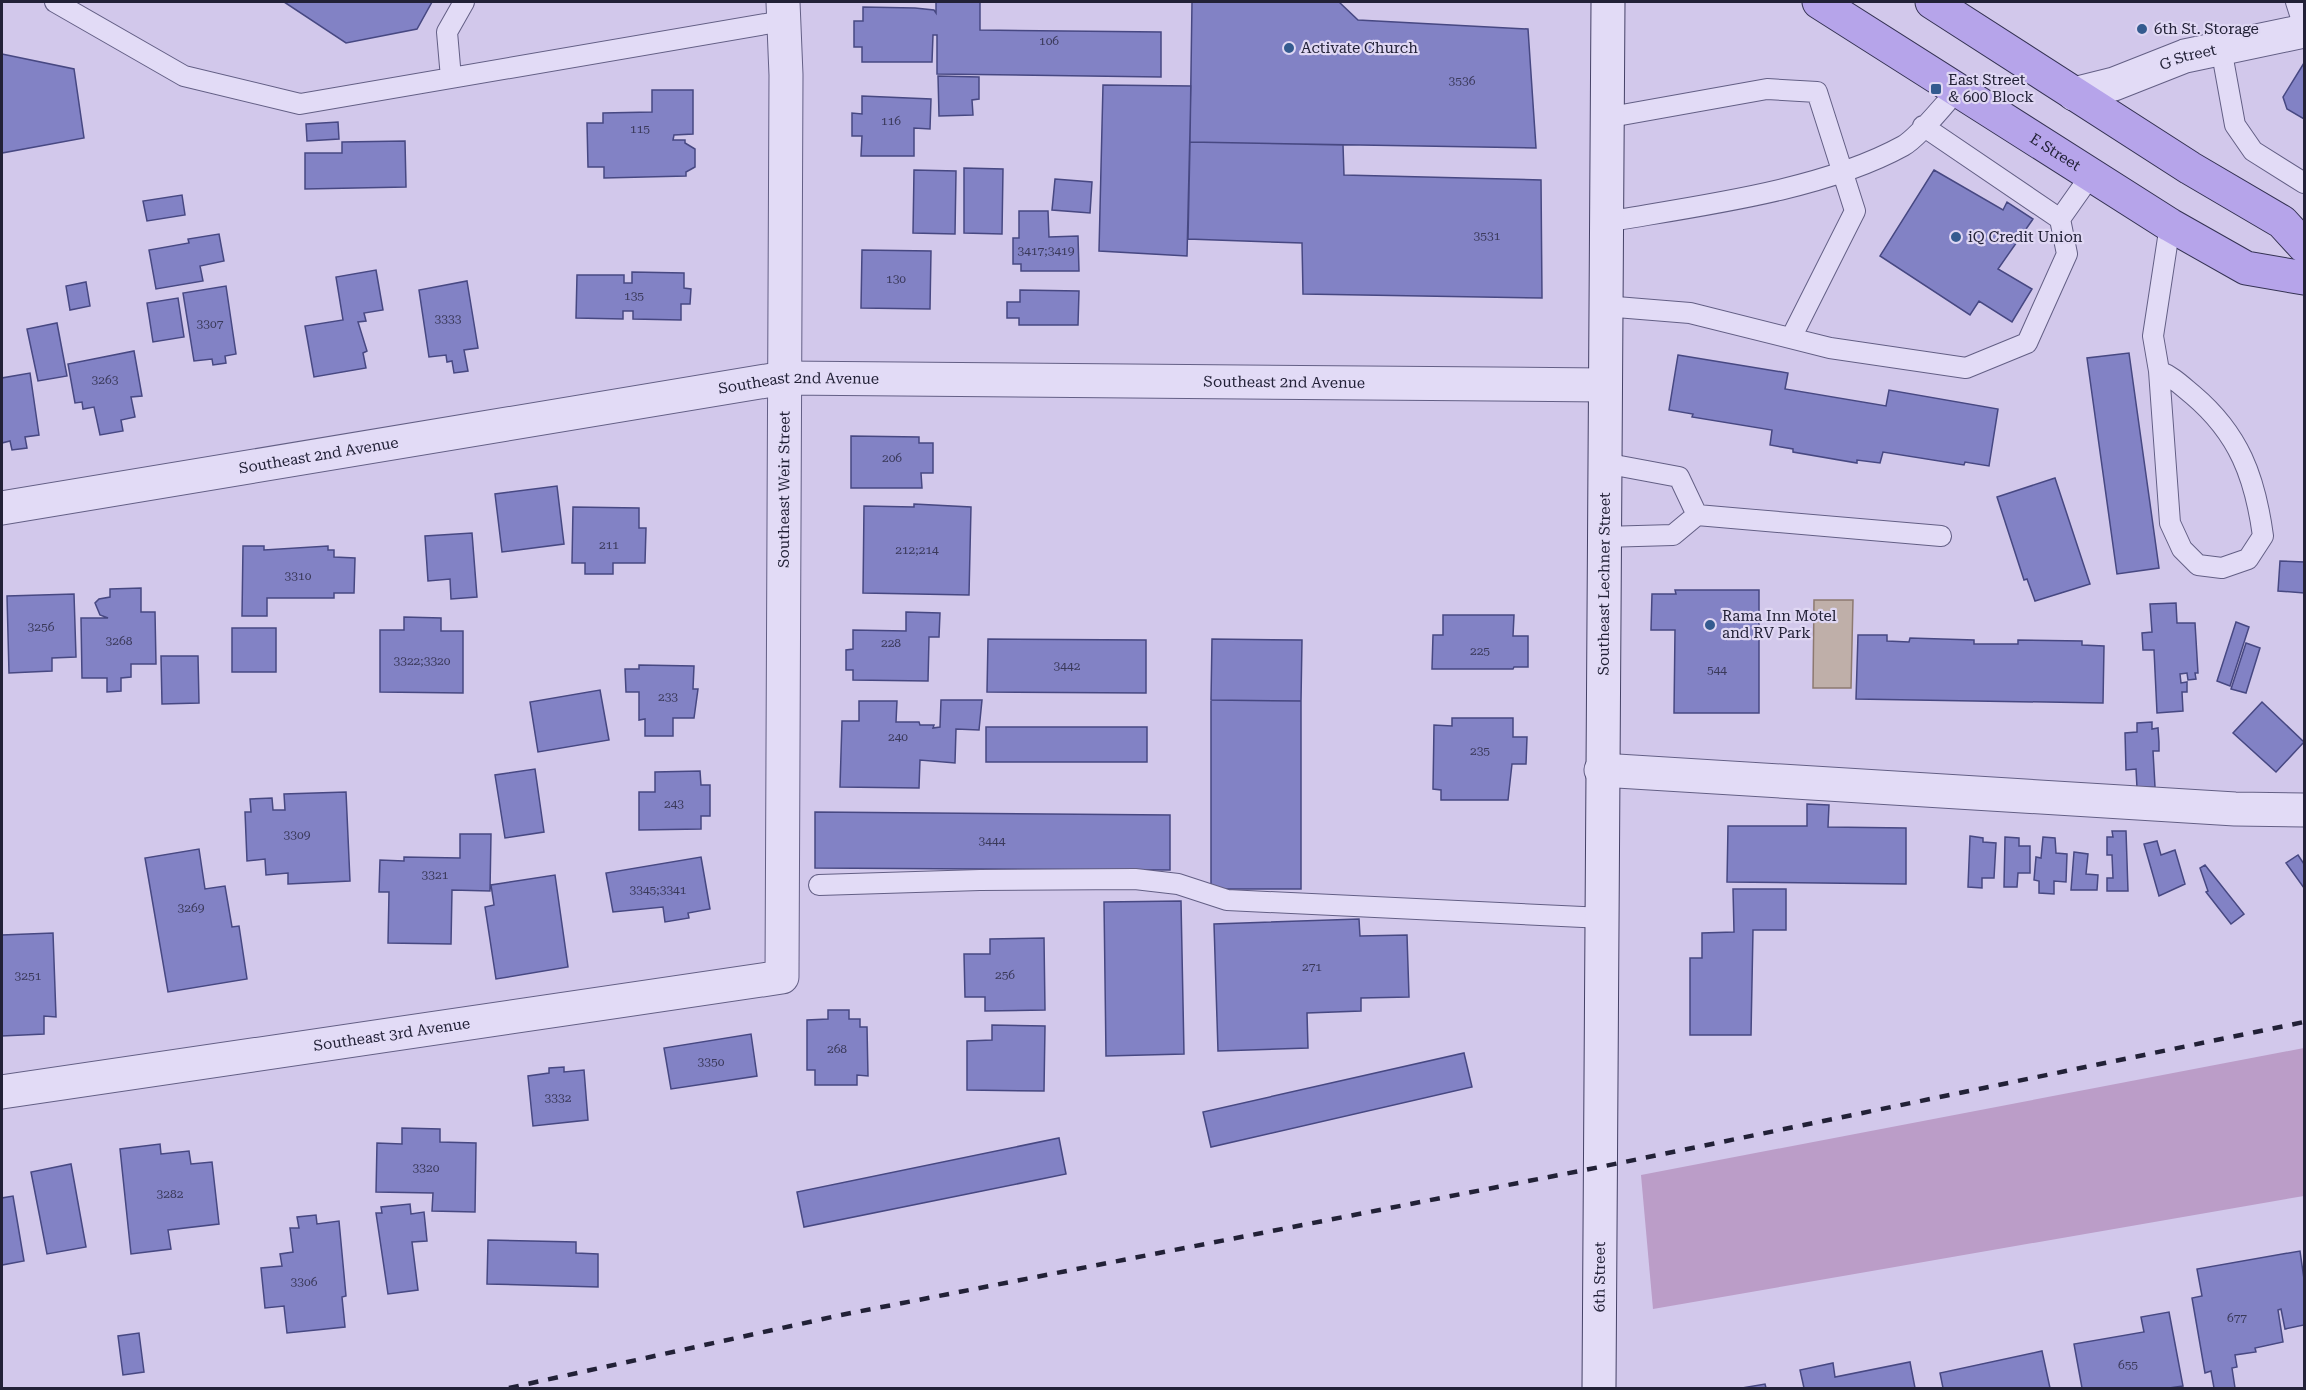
<svg xmlns="http://www.w3.org/2000/svg" width="2306" height="1390" font-family="'Roboto Serif',serif">
	<style>
		.green { fill: #bb9dc8 }
		.water { fill: #bfafa9; stroke: #8d7970; stroke-width: 1.5 }
		.building { fill: #8282c5; stroke: #474882; stroke-width: 1.5 }
		.lines { fill: none; stroke-linecap: round; stroke-linejoin: round }
		.service-casing { stroke: #635f85; stroke-width: 22 }
		.minor-casing { stroke: #635f85; stroke-width: 35 }
		.secondary-casing { stroke: #454267; stroke-width: 35 }
		.primary-casing { stroke: #343253; stroke-width: 35 }
		.service { stroke: #e2dbf6; stroke-width: 20 }
		.minor { stroke: #e2dbf6; stroke-width: 33 }
		.secondary { stroke: #e2dbf6; stroke-width: 33 }
		.primary { stroke: #b6a4ea; stroke-width: 33 }
		.rail { stroke: #222137; stroke-width: 4.5; stroke-dasharray: 10 10; stroke-linecap: butt }
		.poi-dot { fill: #345b8f; stroke: #dfd7f3; stroke-width: 2 }
		.labels { text-anchor: middle; stroke-width: 4.5; stroke-linejoin: round; paint-order: stroke }
		.number-label { font-size: 12px; fill: #3a395a }
		.poi-label { font-size: 15px; fill: #222137; stroke: #dfd7f3; text-anchor: start }
		.street-label { font-size: 15px; fill: #222137; stroke: #dfd7f3 }
	</style>
	<rect width="100%" height="100%" fill="#d2c8eb"/>
	<path class="green" d="M2304,1048V1196L1653,1309L1641,1175Z"/>
	<path class="water" d="M1814,600H1853L1851,688H1813Z"/>
	<path class="building" d="M284,2H432L417,29L346,43Z
		M936,2H980V30L1161,32V77L937,74V35H933L932,62H862V47H854V21H863V7L915,8L934,10L936,13Z
		M1192,2H1339L1358,20L1528,29L1536,148L1190,142Z
		M2,54L74,69L84,138L2,153Z
		M2304,63V119L2287,109L2283,97Z
		M938,76L979,77V99L972,100L973,115L939,116Z
		M1103,85L1191,86L1187,256L1099,251Z
		M652,90H693V134L674,135L673,140H685V143L695,149V167L686,172V176L604,178V167H588L587,123H603V113L652,112Z
		M862,96L931,99L930,129L914,128V156H861L862,136H852V113L862,114Z
		M338,122L339,139L307,141L306,124Z
		M405,141L406,187L305,189V153H342V142Z
		M1190,142L1343,145L1344,175L1541,180L1542,298L1303,294L1302,243L1188,239Z
		M964,168L1003,169L1002,234L964,233Z
		M914,170L956,171L955,234L913,233Z
		M1934,170L2003,210L2007,202L2033,219L1998,269L2032,289L2012,322L1979,301L1970,315L1880,256Z
		M1055,179L1092,182L1090,213L1052,210Z
		M182,195L185,215L147,221L143,201Z
		M1019,211H1048L1049,237L1078,236L1079,271H1021V264H1013V238H1019Z
		M219,234L224,261L200,266L203,281L156,289L149,250L189,243L188,239Z
		M862,250L931,251L930,309L861,308Z
		M376,270L383,310L364,313L366,321L358,322L367,351L363,353L366,368L314,377L305,326L343,320L336,277Z
		M632,272L684,273V288L691,289L690,304H681V320L633,319V311H623V319L576,318L577,275H624V283H632Z
		M467,281L478,348L464,350L468,371L454,373L452,361L447,362L446,355L429,357L419,290Z
		M86,282L90,306L70,310L66,286Z
		M226,286L236,354L225,356L226,363L213,365L212,359L194,361L183,293Z
		M1020,290L1079,291L1078,325H1019V318H1007V302H1020Z
		M178,298L184,337L153,342L147,303Z
		M57,323L67,376L38,381L27,329Z
		M134,351L142,396L131,397L135,417L121,420L123,431L100,435L94,407L83,409L82,402L75,403L68,364Z
		M2129,353L2159,568L2117,574L2087,358Z
		M1678,355L1788,373L1785,389L1886,406L1889,390L1998,409L1989,466L1965,462L1964,465L1883,452L1880,463L1857,460V463L1793,452V449L1770,445L1772,430L1692,417L1693,414L1669,410Z
		M30,373L39,435L25,437L27,448L12,450L10,441L2,443V378Z
		M851,436L919,437V443H933V473H921L922,488H851Z
		M2055,478L2090,584L2035,601L2027,579L2024,580L1997,497Z
		M557,486L564,544L502,552L495,494Z
		M914,504L971,507L969,595L863,593L864,506L914,507Z
		M573,507L639,508V528H646L645,563H613V574H585V563H572Z
		M472,533L477,597L451,599L450,579L428,581L425,536Z
		M243,546H264V550L328,546V550H334V557L355,558L354,593H334V598H267V616H242Z
		M2280,561L2304,562V593L2278,591Z
		M141,588V612H155L156,664H131V677L121,678V691L107,692V678H82L81,618H108L100,615L95,603L99,599L110,597V589Z
		M1675,590H1759V713H1674L1675,630H1651L1652,594H1676Z
		M74,594L76,657L52,658V671L9,673L7,596Z
		M2176,603L2177,623H2195L2198,673H2195L2196,679L2188,680L2187,673L2180,674L2181,683L2187,682V692H2182L2183,711L2157,713L2154,650H2143L2142,633L2152,632L2150,604Z
		M906,612L940,613L939,637H929L928,681L853,680V670H846V650L853,649V630L906,631Z
		M1443,615H1514L1513,636H1528V667H1514L1513,669H1432L1433,635H1443Z
		M404,617L441,618V631H463V693L380,692V630H404Z
		M2236,622L2249,627L2230,686L2217,681Z
		M232,628H276V672H232Z
		M1858,635H1887V641L1909,642L1910,638L1974,640V644H2018V640L2082,641V645L2104,646L2103,703L1856,699Z
		M988,639L1146,640V693L987,692Z
		M1212,639L1302,640L1301,701L1211,700Z
		M2246,643L2260,648L2246,693L2231,689Z
		M161,656H198L199,703L162,704Z
		M639,665L694,666L693,689H698L694,718H673V736H645V719L639,720V692H626L625,669H639Z
		M600,690L609,740L538,752L530,702Z
		M941,700H982L979,730L956,729L955,763L920,760L919,788L840,787L842,721H859V701H897L896,722H919L920,725H934L933,728L940,727Z
		M1211,700L1301,701V889H1211Z
		M2262,702L2304,742L2276,772L2233,733Z
		M1452,718H1513V737H1527L1526,764H1512L1508,800H1441V790L1433,789L1434,725L1452,726Z
		M2152,722V729L2158,728L2159,742V751H2153L2155,787L2137,788L2136,769L2126,770L2125,733L2137,732V723Z
		M986,727H1147V762H986Z
		M535,769L544,832L505,838L495,775Z
		M700,771L701,785H710V816H701V829L639,830V792H655V772Z
		M346,792L350,881L288,884V873L266,875L265,859L247,861L245,812H251L250,799L272,798L273,810H285L284,794Z
		M1807,804L1829,805L1828,827L1906,828V884L1727,882L1728,826H1807Z
		M815,812L1170,815V870L815,868Z
		M2112,831H2126L2128,891H2107V878H2113L2112,855H2107V837H2113Z
		M460,834H491L490,891L452,890L451,944L388,943L389,892H379L380,860L404,861V857L460,858Z
		M1970,836L1983,838V842L1996,843L1994,878H1982V888L1968,887Z
		M2005,837L2019,838V846H2030V873H2018L2017,887H2004Z
		M2043,837L2055,838L2056,853L2067,854L2066,882L2054,881V894L2039,893V881L2034,880L2036,857L2041,858Z
		M2157,841L2161,855L2175,850L2185,884L2159,896L2144,844Z
		M199,849L205,889L225,886L232,927L239,926L247,979L168,992L145,858Z
		M2074,852L2088,854L2086,874L2098,875L2097,890H2071Z
		M2298,855L2304,864V888L2286,863Z
		M701,857L710,909L688,913L689,918L665,922L663,907L613,912L606,873Z
		M2205,865L2244,914L2231,924L2206,892L2208,891L2200,868Z
		M555,875L568,967L496,979L485,907L494,905L491,885Z
		M1733,889H1786V930H1753L1751,1035H1690V958H1702V933L1734,932Z
		M1181,901L1184,1054L1106,1056L1104,902Z
		M1359,919L1360,936L1407,935L1409,997L1361,998V1011L1307,1013L1308,1048L1218,1051L1214,924Z
		M53,933L56,1017L44,1016V1034L2,1036V935Z
		M1044,938L1045,1010L985,1011V997H965L964,954H990V939Z
		M828,1010H849V1019H860V1027H867L868,1076L857,1075V1085H815V1070H807V1020L828,1019Z
		M992,1025L1045,1026L1044,1091L967,1090V1041L992,1040Z
		M751,1034L757,1076L671,1089L664,1048Z
		M1464,1053L1472,1087L1211,1147L1203,1112Z
		M564,1067V1072L584,1070L588,1120L533,1126L528,1076L549,1073V1068Z
		M402,1128L440,1129V1142L476,1143L475,1212L432,1211L433,1193L376,1192L377,1143L402,1144Z
		M1059,1138L1066,1174L804,1227L797,1192Z
		M160,1144L161,1154L189,1151L191,1164L212,1162L219,1224L168,1230L171,1249L131,1254L120,1149Z
		M71,1164L86,1247L47,1254L31,1172Z
		M13,1196L24,1261L2,1265V1198Z
		M410,1204L411,1214L424,1212L427,1241L412,1242L418,1290L388,1294L376,1213H382L381,1207Z
		M316,1215L317,1224L339,1221L346,1296L342,1297L345,1327L287,1333L284,1306L265,1308L261,1268L282,1266L280,1254L293,1252L290,1228H299L297,1217Z
		M488,1240L576,1242V1253L598,1254V1287L487,1284Z
		M2300,1251L2304,1279V1325L2285,1329L2281,1309L2278,1310L2283,1342L2255,1348L2256,1352L2235,1355L2237,1367L2232,1368L2235,1388H2214L2211,1371L2205,1373L2192,1298L2202,1296L2197,1269Z
		M2169,1312L2183,1386L2169,1388H2082L2074,1344L2144,1332L2141,1317Z
		M139,1333L144,1372L123,1375L118,1336Z
		M2042,1351L2050,1388H1943L1940,1373Z
		M1910,1362L1915,1388H1804L1800,1370L1833,1363L1835,1377Z
		M1765,1384L1766,1388H1742Z"/>
	<g class="lines">
		<g class="service-casing">
			<path id="service" d="M55,2L184,76L300,104L783,21
				M2296,2L2304,27
				M2221,48L2235,125L2253,151L2304,183
				M451,78L447,32L464,2
				M1605,118L1767,89L1817,92L1855,211L1791,338
				M2060,219L2091,175
				M1605,222C1697,206 1821,191 1903,146C1918,138 1944,104 1957,91
				M1604,306L1690,313L1830,348L1966,368L2027,343L2067,254L2060,219L1923,126
				M2159,371C2172,376 2182,386 2193,395C2239,434 2255,477 2263,536L2248,559L2222,568L2198,565L2182,549L2170,523L2159,371L2153,336L2170,225
				M1604,463L1679,477L1697,515
				M1603,537L1673,535L1697,515L1941,536
				M819,885L980,880L1135,879L1178,884L1227,900L1604,918"/>
		</g>
		<g class="minor-casing">
			<g id="minor">
				<path id="s1" d="M2074,94L2114,84L2185,56L2304,31"/>
				<path id="s2" d="M2,508L784,378L1604,385"/>
				<path d="M1601,770L2235,809L2304,810"/>
				<path id="s3" d="M2,1092L782,977L786,75L783,2"/>
			</g>
		</g>
		<g class="secondary-casing">
			<g id="secondary">
				<path id="s4" d="M1599,1388L1608,2"/>
			</g>
		</g>
		<g class="primary-casing">
			<g id="primary">
				<path id="s5" d="M1819,2L2170,225L2246,268L2304,278"/>
				<path d="M1932,2L2190,168L2282,222L2304,246"/>
			</g>
		</g>
		<use href="#service" class="service"/>
		<use href="#minor" class="minor"/>
		<use href="#secondary" class="secondary"/>
		<use href="#primary" class="primary"/>
		<path class="rail" d="M509,1388L841,1315L1600,1167L2304,1022"/>
	</g>
	<g class="poi-dot">
		<circle cx="2142" cy="29" r="6"/>
		<circle cx="1289" cy="48" r="6"/>
		<rect x="1930" y="83" width="12" height="12" rx="3"/>
		<circle cx="1956" cy="237" r="6"/>
		<circle cx="1710" cy="625" r="6"/>
	</g>
	<g class="labels">
		<g class="number-label">
			<text x="1049" y="45">106</text>
			<text x="1462" y="85">3536</text>
			<text x="891" y="125">116</text>
			<text x="640" y="133">115</text>
			<text x="1487" y="240">3531</text>
			<text x="1046" y="255">3417;3419</text>
			<text x="896" y="283">130</text>
			<text x="634" y="300">135</text>
			<text x="448" y="323">3333</text>
			<text x="210" y="328">3307</text>
			<text x="105" y="384">3263</text>
			<text x="892" y="462">206</text>
			<text x="609" y="549">211</text>
			<text x="917" y="554">212;214</text>
			<text x="298" y="580">3310</text>
			<text x="41" y="631">3256</text>
			<text x="119" y="645">3268</text>
			<text x="891" y="647">228</text>
			<text x="1480" y="655">225</text>
			<text x="422" y="665">3322;3320</text>
			<text x="1067" y="670">3442</text>
			<text x="1717" y="674">544</text>
			<text x="668" y="701">233</text>
			<text x="898" y="741">240</text>
			<text x="1480" y="755">235</text>
			<text x="674" y="808">243</text>
			<text x="297" y="839">3309</text>
			<text x="992" y="845">3444</text>
			<text x="435" y="879">3321</text>
			<text x="658" y="894">3345;3341</text>
			<text x="191" y="912">3269</text>
			<text x="1312" y="971">271</text>
			<text x="1005" y="979">256</text>
			<text x="28" y="980">3251</text>
			<text x="837" y="1053">268</text>
			<text x="711" y="1066">3350</text>
			<text x="558" y="1102">3332</text>
			<text x="426" y="1172">3320</text>
			<text x="170" y="1198">3282</text>
			<text x="304" y="1286">3306</text>
			<text x="2237" y="1322">677</text>
			<text x="2128" y="1369">655</text>
		</g>
		<g class="poi-label">
			<text x="2154" y="34">6th St. Storage</text>
			<text x="1301" y="53">Activate Church</text>
			<text x="1948" y="85">East Street<tspan x="1948" dy="17">&amp; 600 Block</tspan></text>
			<text x="1968" y="242">iQ Credit Union</text>
			<text x="1722" y="621">Rama Inn Motel<tspan x="1722" dy="17">and RV Park</tspan></text>
		</g>
		<g class="street-label">
			<text dy="5" stroke="none"><textPath href="#s1" startOffset="120">G Street</textPath></text>
			<text dy="5" stroke="none"><textPath href="#s5" startOffset="280">E Street</textPath></text>
			<text dy="5" stroke="none"><textPath href="#s2" startOffset="1293">Southeast 2nd Avenue</textPath></text>
			<text dy="5" stroke="none"><textPath href="#s2" startOffset="807">Southeast 2nd Avenue</textPath></text>
			<text dy="5" stroke="none"><textPath href="#s2" startOffset="321">Southeast 2nd Avenue</textPath></text>
			<text dy="5" stroke="none"><textPath href="#s3" startOffset="1276">Southeast Weir Street</textPath></text>
			<text dy="5" stroke="none"><textPath href="#s4" startOffset="804">Southeast Lechner Street</textPath></text>
			<text dy="5" stroke="none"><textPath href="#s3" startOffset="394">Southeast 3rd Avenue</textPath></text>
			<text dy="5" stroke="none"><textPath href="#s4" startOffset="111">6th Street</textPath></text>
		</g>
	</g>
	<rect width="2306" height="1390" fill="none" stroke="#222137" stroke-width="6"/>
</svg>
